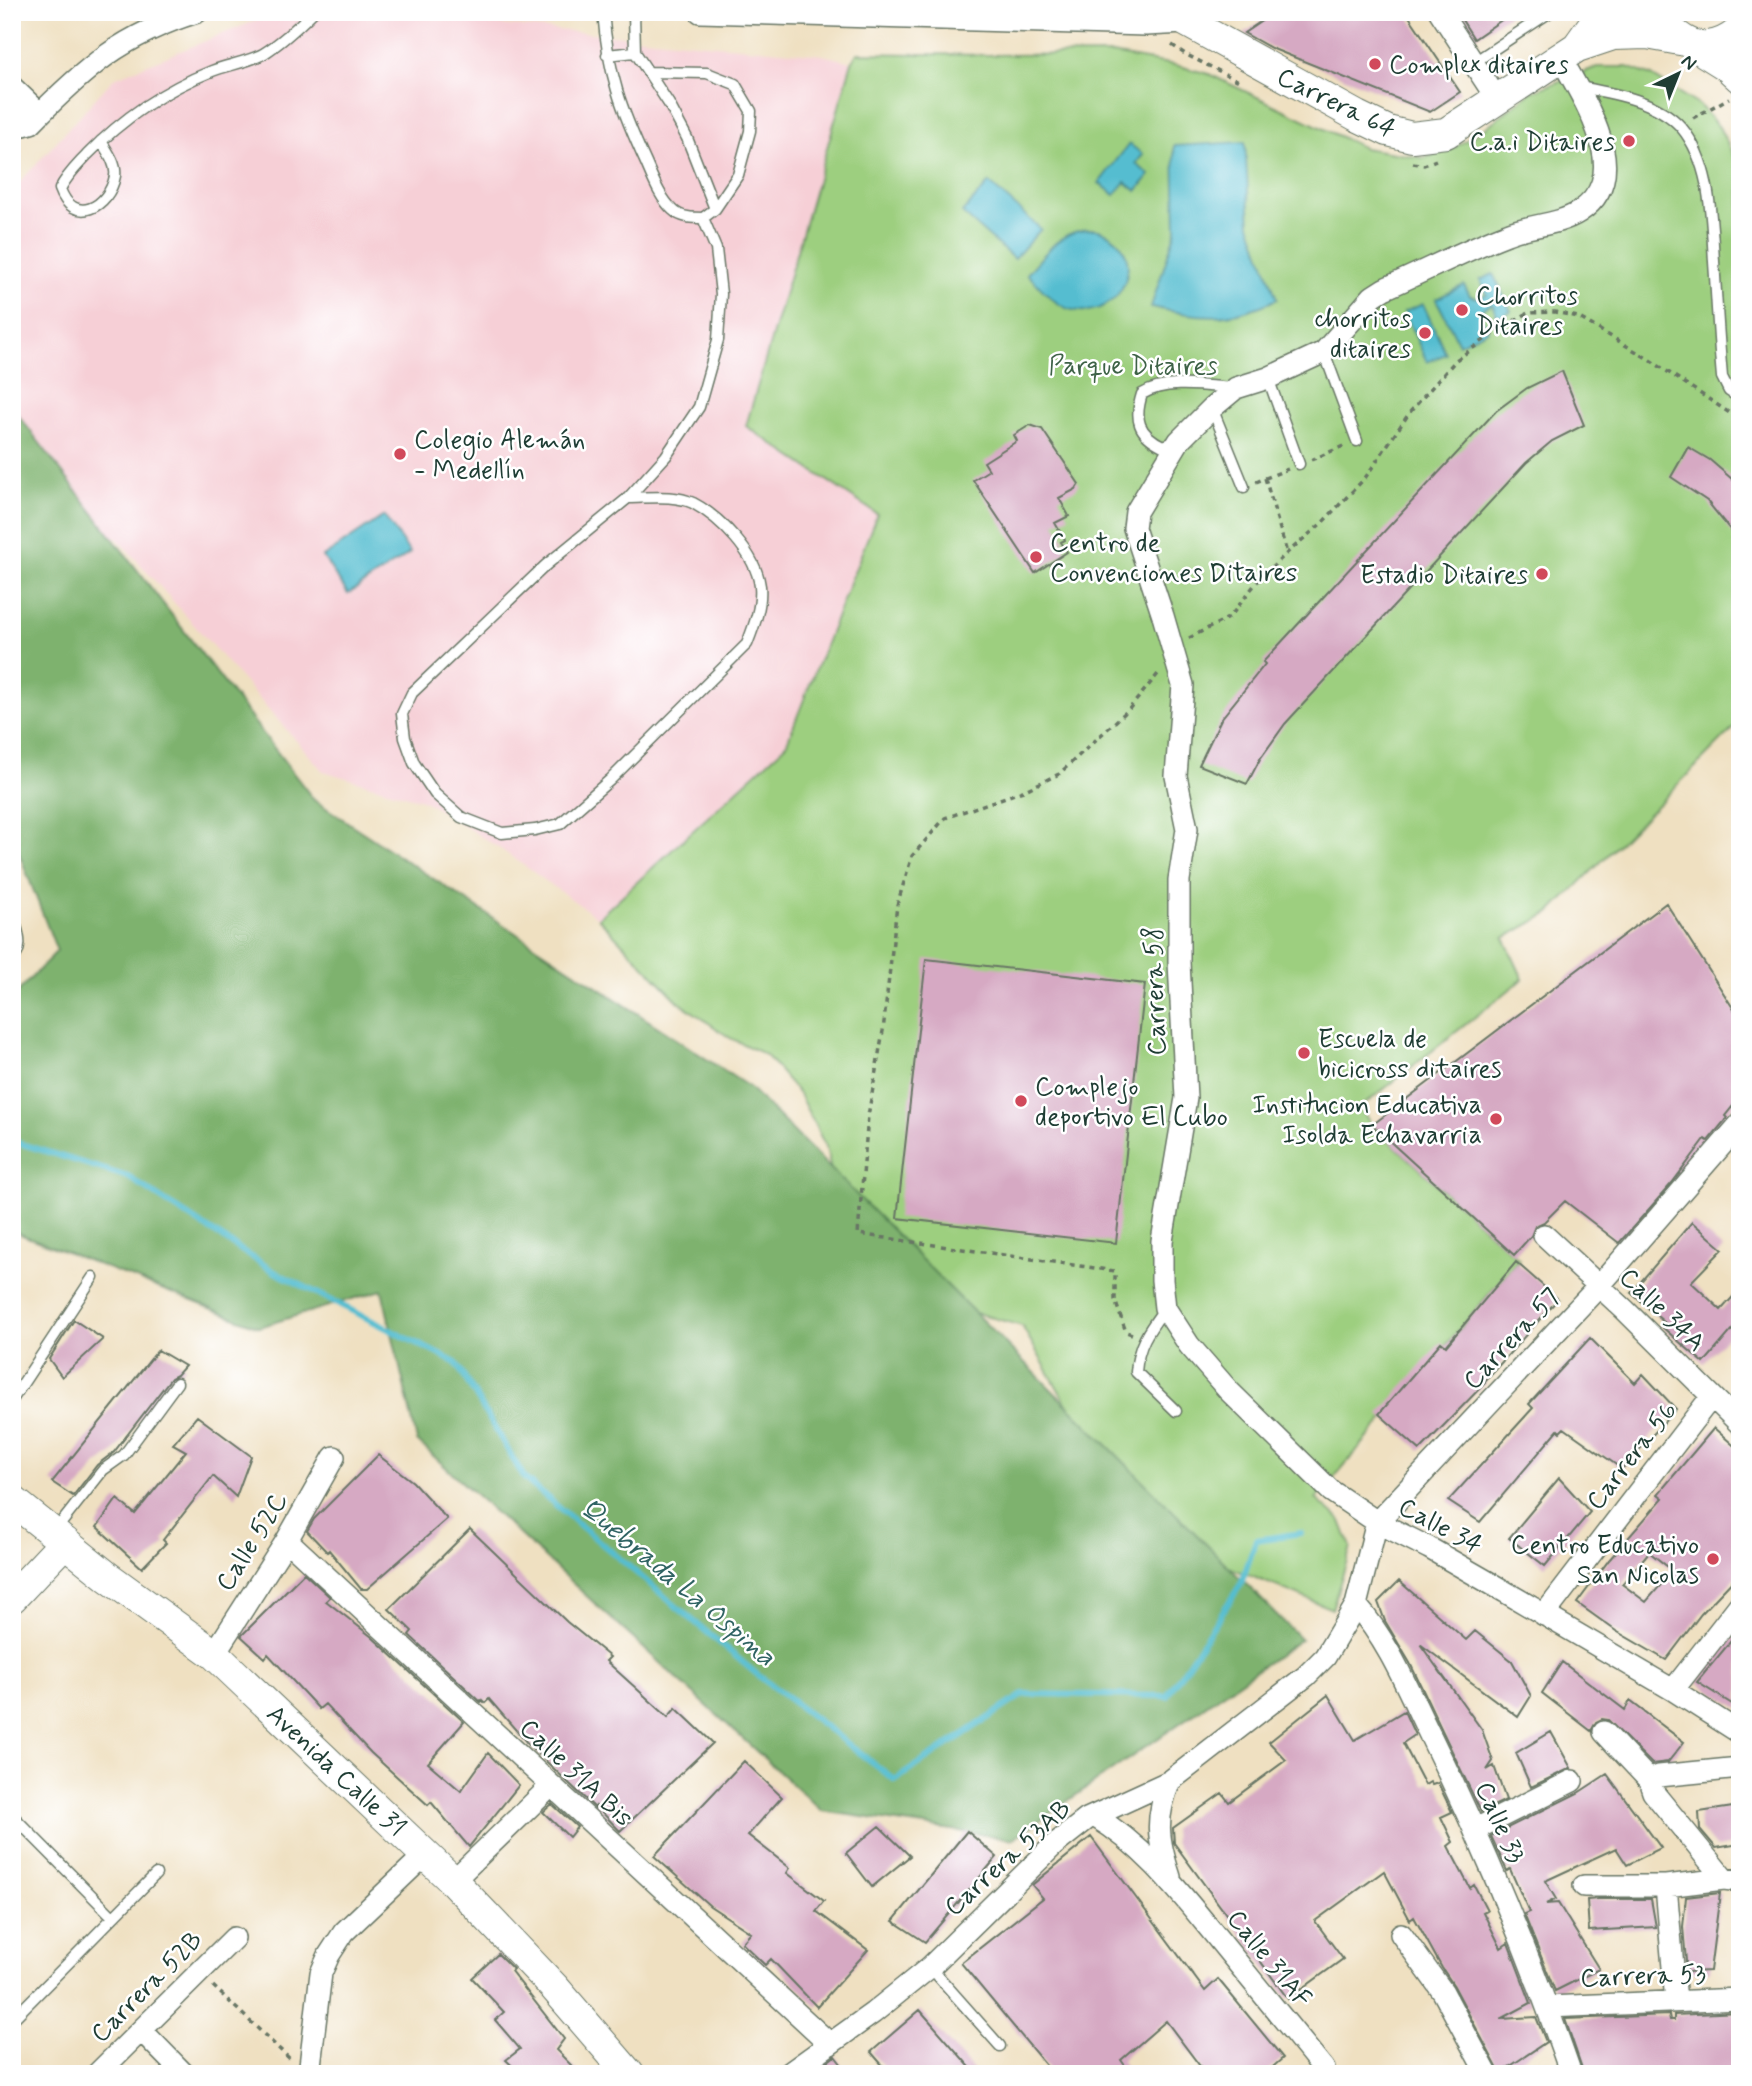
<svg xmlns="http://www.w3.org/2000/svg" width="1752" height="2086" font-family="Mynerve,sans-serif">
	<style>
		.built { fill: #f6cfd6 }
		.green { fill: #9dcf7f; stroke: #5e865a; stroke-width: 2 }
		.forest { fill: #7eb26e; stroke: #4e7851; stroke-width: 2 }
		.water { fill: #54bdd0; stroke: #3a7d82; stroke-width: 2 }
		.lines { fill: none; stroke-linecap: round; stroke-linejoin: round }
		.stream { stroke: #54bdd0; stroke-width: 6 }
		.building { fill: #d6a9c3; fill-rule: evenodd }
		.lane-casing { stroke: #687665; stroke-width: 13 }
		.street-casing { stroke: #687665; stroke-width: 24 }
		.secondary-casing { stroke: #687665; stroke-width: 32 }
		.path { stroke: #687665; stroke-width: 3.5; stroke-dasharray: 5 5; stroke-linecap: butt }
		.lane { stroke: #fff; stroke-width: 10 }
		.street { stroke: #fff; stroke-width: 21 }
		.secondary { stroke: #fff; stroke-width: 30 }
		.poi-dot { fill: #d1495b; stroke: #fff; stroke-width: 2.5 }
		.labels { text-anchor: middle; stroke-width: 5; stroke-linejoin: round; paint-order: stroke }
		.poi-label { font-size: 26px; fill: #1f3d34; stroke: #fff; text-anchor: start }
		.street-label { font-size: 26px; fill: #1f3d34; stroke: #fff }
		.park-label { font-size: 26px; fill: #3e6247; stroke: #fff }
		.water-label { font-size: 28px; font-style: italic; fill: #2f6363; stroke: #fff }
	</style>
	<rect width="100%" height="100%" fill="#fff"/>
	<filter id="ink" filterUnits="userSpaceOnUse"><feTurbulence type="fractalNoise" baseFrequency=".0143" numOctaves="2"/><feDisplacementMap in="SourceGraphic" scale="14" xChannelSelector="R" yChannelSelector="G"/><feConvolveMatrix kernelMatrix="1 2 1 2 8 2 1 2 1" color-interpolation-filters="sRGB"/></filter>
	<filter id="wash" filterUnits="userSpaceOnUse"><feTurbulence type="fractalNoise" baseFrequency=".00686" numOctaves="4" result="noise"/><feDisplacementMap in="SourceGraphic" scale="28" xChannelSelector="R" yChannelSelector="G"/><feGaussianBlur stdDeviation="1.57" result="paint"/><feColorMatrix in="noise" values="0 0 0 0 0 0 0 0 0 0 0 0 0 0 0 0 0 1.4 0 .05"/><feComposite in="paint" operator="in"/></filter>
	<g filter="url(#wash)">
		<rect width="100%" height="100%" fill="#efe0c1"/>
		<path class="built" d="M277,12H366L822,55L852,62L746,426L877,514L786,745L598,918L502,850L425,801L323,771L118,539L12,482V191L114,78Z"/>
		<path class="green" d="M857,53L985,55L1112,54L1175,65L1209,74L1364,148L1424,158L1452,149L1485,128L1531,92L1597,67H1627L1650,75L1700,106L1719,127L1740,169V722L1550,913L1504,938L1523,979L1360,1108L1372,1125L1519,1259L1316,1499L1341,1521L1351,1547L1332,1609L1219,1563L1107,1474L1022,1326L845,1276L841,1215L826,1147L799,1094L766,1055L730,1038L679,1002L598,918L786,745L877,514L746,426L852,62Z"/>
		<path class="forest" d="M12,407L314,800L749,1087L1301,1639L1013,1839L822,1811L417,1441L382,1290L259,1327L12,1231V998L57,951L12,835Z"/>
		<path class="water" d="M1245,142L1250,224L1277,299C1228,322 1202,318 1151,307L1176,230L1174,146Z
			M1129,144L1143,154L1136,164L1150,175L1137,191L1125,182L1115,195L1099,183Z
			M989,183L1041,229L1014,259L962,213Z
			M1095,229C1155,245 1124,325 1069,309C1053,304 1039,285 1027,274C1048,251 1061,228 1095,229Z
			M1493,274L1511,311L1498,317L1492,304L1483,308L1481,316L1488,330L1459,344L1436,299L1464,285L1470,296L1478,298L1487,294L1480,280Z
			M1423,304L1446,354L1427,362L1404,312Z
			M384,516L410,553L348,594L323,557Z"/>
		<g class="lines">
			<path class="stream" d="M12,1141L128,1177L275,1272L456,1363L525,1479L759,1676L895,1780L1024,1694L1167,1696L1241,1584L1256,1540L1301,1533"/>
		</g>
		<g id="blocks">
			<path class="building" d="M1275,12H1406L1460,92L1430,112L1271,48L1244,33Z
				M1457,12H1513L1474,39Z
				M1562,371L1584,425L1552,441L1526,463L1285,724L1260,759L1247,784L1199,765L1221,719L1265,664L1263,662L1496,411L1527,388Z
				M1030,425L1042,429L1079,484L1076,489L1059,498L1069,516L1055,523L1065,540L1061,542L1067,552L1035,573L973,480L989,470L984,462L1017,441L1014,435Z
				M1688,447L1710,460L1740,486V542L1707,501L1671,477Z
				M1666,903L1740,1019V1097L1725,1116L1727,1118L1708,1141L1705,1139L1672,1183L1619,1243L1565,1201L1544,1222L1535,1226L1531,1236L1514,1255L1372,1125Z
				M926,959L1145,984L1116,1243L897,1218Z
				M1692,1222L1723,1249L1691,1282L1721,1310L1740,1289V1321L1704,1363L1661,1326L1665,1323L1631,1293Z
				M1516,1262L1558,1299L1484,1382L1485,1383L1420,1450L1379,1414L1441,1342L1446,1346Z
				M74,1320L103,1339L62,1377L49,1359Z
				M1590,1338L1635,1383L1643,1374L1676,1409L1622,1469L1564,1428L1560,1432L1558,1430L1480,1522L1448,1501L1533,1408L1529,1404Z
				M158,1350L185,1366L177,1375L171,1378L114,1452L97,1465L73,1496L52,1482Z
				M197,1416L251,1456L236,1497L213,1476L163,1540L166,1543L142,1568L97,1527L117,1499L135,1514L186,1451L173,1444Z
				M1714,1428L1740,1451V1573L1701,1614L1666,1660L1616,1631L1577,1603L1609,1560L1663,1498L1658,1494ZM1649,1552L1673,1571L1646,1602L1622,1584Z
				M378,1455L413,1482L447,1519L367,1589H361L329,1550L327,1552L307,1531L314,1519Z
				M1559,1478L1590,1512L1545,1566L1509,1538Z
				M470,1529L567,1622L610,1657L606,1661L668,1717L676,1708L713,1743L620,1831L596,1806L595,1808L528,1744L489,1699L485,1703L482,1700L481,1702L409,1635L412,1631L389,1609Z
				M304,1573L330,1597L326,1601L372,1637L464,1722L428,1763L461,1791L488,1753L519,1785L469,1847L431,1802L428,1805L371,1753L325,1704L319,1709L268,1654L265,1658L241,1636Z
				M1399,1581L1466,1640L1475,1631L1512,1661L1531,1696L1518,1717L1420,1644L1482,1730L1493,1761L1487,1770L1494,1766L1506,1800L1481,1812L1410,1663L1385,1621L1378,1602Z
				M1740,1630V1709L1697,1682Z
				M1562,1662L1625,1710L1630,1701L1684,1742L1668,1762L1652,1764L1608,1720L1602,1719L1596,1722L1591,1731L1542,1693Z
				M1328,1695L1355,1740L1404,1711L1415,1735L1403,1743L1425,1785L1430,1782L1432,1785L1438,1783L1452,1812L1441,1817L1453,1842L1448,1846L1470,1888L1474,1885L1487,1910L1483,1912L1501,1948L1508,1943L1531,2003L1501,2019L1536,2017L1546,2042L1500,2073L1454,1986L1442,1968L1414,1917L1410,1920L1384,1871L1315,1921L1343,1959L1288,1999L1174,1843L1173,1828L1222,1793L1229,1802L1286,1760L1269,1742Z
				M1551,1732L1571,1768L1531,1787L1516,1753Z
				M744,1761L782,1797L748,1835L790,1868L787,1873L824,1901L816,1911L868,1950L817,2007L771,1959L765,1965L742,1943L751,1933L710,1906L654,1856Z
				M1607,1774L1661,1848L1627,1865L1616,1848L1545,1881L1556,1899L1546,1904L1558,1903L1599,1969L1555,1991L1524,1914L1529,1912L1510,1869L1507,1871L1491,1836L1578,1793Z
				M552,1804L577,1827L569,1837L543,1812Z
				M1740,1806V1844L1716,1848L1700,1829L1699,1812Z
				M879,1826L910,1856L872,1887L846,1853Z
				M967,1831L997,1857L925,1942L893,1921Z
				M1091,1837L1205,1991L1218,1979L1283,2058L1265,2074H1206L1166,2021L1121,2060L1131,2074H1053L961,1963L1043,1898L1032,1885Z
				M1720,1893L1710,1971L1687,1972L1683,1927L1686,1897Z
				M1598,1899H1651L1656,1927L1589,1931L1587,1900Z
				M498,1954L513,1969L511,1971L564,2039L556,2050L580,2074H521L506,2060L520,2049L495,2020L504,2012L472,1978Z
				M920,2010L976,2074H890L871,2052Z
				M1740,2012V2074H1584L1565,2019L1669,2015L1670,2020H1674V2015Z
				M835,2056L849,2074H811Z"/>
		</g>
	</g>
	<g filter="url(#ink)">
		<use href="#blocks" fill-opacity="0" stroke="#687665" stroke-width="2"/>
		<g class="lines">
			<g class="lane-casing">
				<path id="lane" d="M603,12C608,73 621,109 646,163C653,179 660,198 673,210C681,218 693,218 703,218L715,209L738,175L750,131L751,111L735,84L707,73L649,72
					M634,12L635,52L669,104L687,138L715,209
					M607,55L635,52
					M1473,63L1550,12
					M1579,87C1612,93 1657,100 1681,127C1714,166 1711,228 1715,276C1717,309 1719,343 1722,377L1729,391L1740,398
					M101,141C107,151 117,164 115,176C109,208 73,226 60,189C67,175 77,166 87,155C123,118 164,90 212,71C228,65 248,62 263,54C282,42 297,28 313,12
					M1324,352L1357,441
					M1268,378L1299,464
					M1212,408L1244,487
					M1175,442L1163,446C1138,434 1134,419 1142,394C1167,379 1205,386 1233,388
					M628,498C647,498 675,494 693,503C721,518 756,554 760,586C762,606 754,626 747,644L610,780L560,824L535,830L502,833L461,817L435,794L414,763L405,738L402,714L412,693L546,565L628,498L666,456L699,407L718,340L721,294L716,249L703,218
					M12,960C22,950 20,939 16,926
					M1165,1308C1149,1330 1138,1344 1136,1372L1176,1411
					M12,1400L93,1277
					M55,1531L103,1470L124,1455L177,1383
					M12,1815L112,1916
					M930,1967L1000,2046
					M12,2020L156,1874
					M1162,2073L1163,2074"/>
			</g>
			<g class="street-casing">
				<path id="street" d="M700,12L1146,25L1186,23
					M1440,12L1497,99
					M1561,58C1583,100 1636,175 1579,212C1559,225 1529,225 1507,234C1465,250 1425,271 1384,289L1373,296L1324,352L1268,378L1236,388L1212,408L1179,441L1136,512L1134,528L1163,616L1183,685L1176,776L1187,829L1179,880V962L1186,1098L1162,1241V1280L1165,1308L1189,1345L1229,1391L1331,1491L1377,1522L1429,1548L1502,1590L1673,1690L1740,1733
					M12,87L40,114
					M12,116L24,125L31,123C85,68 122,35 197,12
					M1544,1235L1625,1310L1740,1424
					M287,1540L830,2044
					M1356,1605C1390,1643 1409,1693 1432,1739C1485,1848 1531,1959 1571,2074
					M1544,1615L1712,1396
					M214,1654L287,1540L334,1457
					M1673,1690L1740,1604
					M1604,1732L1649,1780L1653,1792L1724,1879
					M1649,1780L1659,1776L1740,1768
					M1170,1781C1154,1818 1158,1841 1170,1877
					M1094,1816C1146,1847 1181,1894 1219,1940C1254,1983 1289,2026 1324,2069
					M1476,1829L1572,1781
					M453,1881L551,1786
					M1584,1886H1666L1724,1879L1740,1881
					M1666,1886L1676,2002
					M1401,1934L1443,1992L1487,2074
					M1548,2007L1740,1999
					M142,2031L184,2074
					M97,2074L234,1938
					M309,2074L321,1973L329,1955L344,1932L426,1854
					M788,2074L873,2013L930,1967L1054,1845L1087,1819L1170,1781L1306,1676L1325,1657L1356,1605L1377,1522L1599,1286L1740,1124"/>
			</g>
			<g class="secondary-casing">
				<path id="secondary" d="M1169,12L1357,116L1388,131L1412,137L1446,133L1577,47L1613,35L1647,34L1680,40
					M1655,12C1678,43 1705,61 1740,31
					M1695,46L1727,66L1740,78
					M1577,47L1602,12
					M12,1500L108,1577L214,1654L453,1881L554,1987L629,2074
					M12,1598L65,1542"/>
			</g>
			<path class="path" d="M1172,45L1185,54L1239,81
				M1693,118L1729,98
				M1413,163L1424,165L1436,160
				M1311,460L1346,445
				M1265,478L1287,553
				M1256,482L1288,469
				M1189,638L1230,617L1256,583L1287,553L1322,523L1365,478L1410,412L1456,360L1501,328L1528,313L1555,312L1578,317L1647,358L1740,420
				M1132,1334L1126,1332L1115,1300V1271L858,1234L868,1116L883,1031L897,905L912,856L945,818L1023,791L1059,774L1129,709L1158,674
				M213,1986L291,2060"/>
			<use href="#lane" class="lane"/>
			<use href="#street" class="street"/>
			<use href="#secondary" class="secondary"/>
		</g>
	</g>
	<g class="poi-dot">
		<circle cx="1375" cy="64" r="7"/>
		<circle cx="1629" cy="141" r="7"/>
		<circle cx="1462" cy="310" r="7"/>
		<circle cx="1425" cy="333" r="7"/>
		<circle cx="400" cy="454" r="7"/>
		<circle cx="1036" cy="557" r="7"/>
		<circle cx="1542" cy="574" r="7"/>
		<circle cx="1304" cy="1053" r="7"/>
		<circle cx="1021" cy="1101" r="7"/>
		<circle cx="1496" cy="1119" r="7"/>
		<circle cx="1713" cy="1559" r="7"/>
	</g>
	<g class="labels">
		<g class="poi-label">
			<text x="1389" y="73">Complex ditaires</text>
			<text x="1615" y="150" text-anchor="end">C.a.i Ditaires</text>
			<text x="1476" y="304">Chorritos<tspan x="1476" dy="30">Ditaires</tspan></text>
			<text x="1411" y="327" text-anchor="end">chorritos<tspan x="1411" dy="30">ditaires</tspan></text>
			<text x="414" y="448">Colegio Alemán<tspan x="414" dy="30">- Medellín</tspan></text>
			<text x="1050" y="551">Centro de<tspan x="1050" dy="30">Convenciones Ditaires</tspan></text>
			<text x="1528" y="583" text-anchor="end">Estadio Ditaires</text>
			<text x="1318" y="1047">Escuela de<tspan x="1318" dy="30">bicicross ditaires</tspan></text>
			<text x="1035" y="1095">Complejo<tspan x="1035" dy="30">deportivo El Cubo</tspan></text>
			<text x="1482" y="1113" text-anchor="end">Institucion Educativa<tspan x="1482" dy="30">Isolda Echavarria</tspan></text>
			<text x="1699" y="1553" text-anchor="end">Centro Educativo<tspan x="1699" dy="30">San Nicolas</tspan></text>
		</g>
		<g class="street-label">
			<text transform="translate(1337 102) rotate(26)" y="9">Carrera 64</text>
			<text transform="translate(1154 991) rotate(-92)" y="9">Carrera 58</text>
			<text transform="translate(1663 1309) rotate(44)" y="9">Calle 34A</text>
			<text transform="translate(1511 1338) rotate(-47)" y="9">Carrera 57</text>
			<text transform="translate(1631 1455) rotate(-52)" y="9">Carrera 56</text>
			<text transform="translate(1441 1525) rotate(28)" y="9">Calle 34</text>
			<text transform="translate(251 1541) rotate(-58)" y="9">Calle 52C</text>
			<text transform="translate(337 1770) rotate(43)" y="9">Avenida Calle 31</text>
			<text transform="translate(577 1772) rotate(43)" y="9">Calle 31A Bis</text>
			<text transform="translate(1501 1822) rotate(66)" y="9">Calle 33</text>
			<text transform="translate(1007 1857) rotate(-42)" y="9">Carrera 53AB</text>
			<text transform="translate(1270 1958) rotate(51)" y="9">Calle 31AF</text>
			<text transform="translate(1643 1975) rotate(-2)" y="9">Carrera 53</text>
			<text transform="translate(146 1986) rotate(-45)" y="9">Carrera 52B</text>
		</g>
		<g class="park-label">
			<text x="1133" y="374">Parque Ditaires</text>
		</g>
		<g class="water-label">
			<text transform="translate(679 1581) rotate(40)" y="10">Quebrada La Ospina</text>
		</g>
	</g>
	<rect width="1752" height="2086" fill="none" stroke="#fff" stroke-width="42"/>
	<g transform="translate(1678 74) rotate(43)" stroke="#ffffff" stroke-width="5" paint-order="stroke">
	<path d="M0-5L12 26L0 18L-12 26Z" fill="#1f3d34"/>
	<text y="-10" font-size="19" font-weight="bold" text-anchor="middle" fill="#1f3d34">N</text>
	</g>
</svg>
